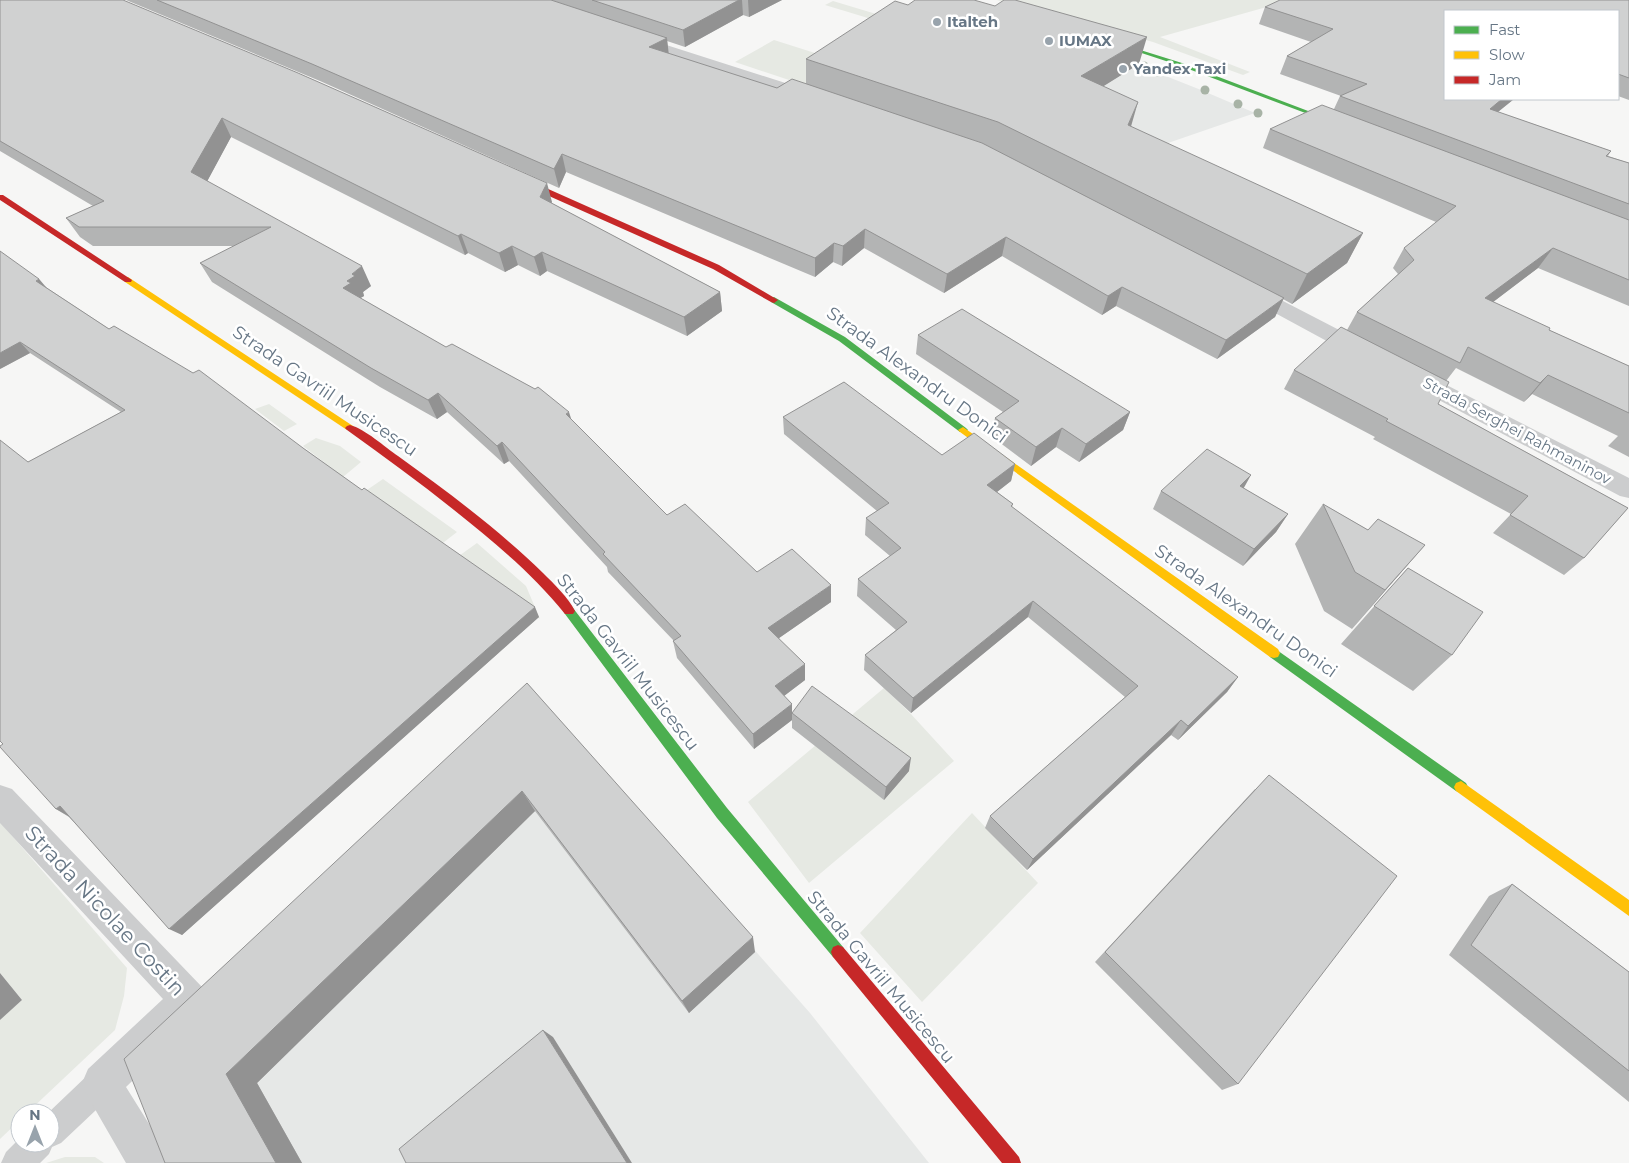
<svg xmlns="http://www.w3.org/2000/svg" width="1629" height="1163" font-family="Montserrat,sans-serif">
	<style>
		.built { fill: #e6e8e7 }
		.green { fill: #e6e9e3 }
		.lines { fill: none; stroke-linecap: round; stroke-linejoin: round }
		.lane { fill: #cccdce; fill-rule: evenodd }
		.street { fill: #cccdce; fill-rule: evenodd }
		.fast { fill: #4caf50; fill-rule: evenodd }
		.slow { fill: #ffc107; fill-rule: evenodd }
		.jam { fill: #c62828; fill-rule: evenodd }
		.tree { fill: #a8b3a6 }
		.wall { fill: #b3b4b4 }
		.shaded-wall { fill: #929292 }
		.building { fill: #d0d1d1; stroke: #929292 }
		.poi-dot { fill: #98a3ac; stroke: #fff; stroke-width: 2 }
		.labels { text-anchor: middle; stroke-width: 5; stroke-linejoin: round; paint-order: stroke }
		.far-poi-label { font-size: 15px; font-weight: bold; fill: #667685; stroke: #fff; text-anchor: start }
		.far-street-label { font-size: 15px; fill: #667685; stroke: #fff }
		.street-label { font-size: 18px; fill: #667685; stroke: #fff }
		.near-street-label { font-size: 21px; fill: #667685; stroke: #fff }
	</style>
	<rect width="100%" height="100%" fill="#f6f6f5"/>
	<path class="built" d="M1123,59L1201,90L1255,113L1142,152L1041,110Z
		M587,760L810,1013L929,1163H199L159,1069Z"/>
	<path class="green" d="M997,0H1292L1160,37L1250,72L1243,75L1153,42Z
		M833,1L906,23L891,25L825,5Z
		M774,40L881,74L846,99L735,62Z
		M269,404L297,424L284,431L255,409Z
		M316,438L340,446L361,462L343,477L303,446Z
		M383,479L457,532L439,546L364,492Z
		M477,543L526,586L540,619L456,558Z
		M884,688L910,713L954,761L809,883L748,802Z
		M972,813L1038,883L922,1002L860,933Z
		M0,822L127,968L124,996L115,1030L27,1113H20V1120L0,1139V1019L22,1000L0,973Z
		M65,1157H95L104,1163H46Z"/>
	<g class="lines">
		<path class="lane" d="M102,1068L113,1072L117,1083L113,1094L61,1143L52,1147L49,1154L40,1163H1L6,1152L20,1138V1143H50V1113H48L91,1072Z"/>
		<path class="street" d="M632,34L823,95L825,98L823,101H811L627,41L625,38L627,35Z
			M1247,284L1254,286L1374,348L1377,353L1374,358L1366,360L1358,358L1240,294L1237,290L1240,286Z
			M1411,369L1419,371L1629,478V498L1620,496L1403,381L1400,376L1403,371Z
			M0,785L12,789L202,987L208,1000L202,1013L126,1087L164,1148L170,1163H126L88,1097L82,1083L88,1069L163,999L0,823Z"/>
		<path class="fast" d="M1105,39L1182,63L1345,125L1340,126L1178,65L1105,41Z
			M774,297L845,337L966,428L968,430L966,432H960L839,341L771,302V298Z
			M569,606L573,608L727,808L843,947L845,952L843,957L838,959L833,957L717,818L565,614L563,611L565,608Z
			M1274,648L1466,783L1468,787L1466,791L1461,793L1456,791L1270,657L1268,653L1270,649Z"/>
		<path class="slow" d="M128,277L353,426L355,428L353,430H347L125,282V278Z
			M963,427L1278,649L1280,653L1278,657L1274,658L1270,657L960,432L958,430Z
			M1461,781L1629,900V916L1456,791L1454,787L1456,783Z"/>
		<path class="jam" d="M513,176H519L719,265L778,300L774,303L771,302L713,269L513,180Z
			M0,195H3L132,280L131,282H125L0,200Z
			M350,425C365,429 385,447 398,456C448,492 499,530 543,573C554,584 568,597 575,611L573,614H565C533,574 494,542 454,510C419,482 383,456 347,430L345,428L347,426Z
			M838,945L843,947L1019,1157L1021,1163H1002L833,957L831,952L833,947Z"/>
	</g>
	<g class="tree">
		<circle cx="1144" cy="66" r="4.5"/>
		<circle cx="1158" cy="72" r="4.5"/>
		<circle cx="1205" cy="90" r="4.5"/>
		<circle cx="1238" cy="104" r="4.5"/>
		<circle cx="1258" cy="113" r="4.5"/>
	</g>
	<path class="wall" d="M0,0L552,202L551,203L720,292L722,311L687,336L547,271L540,276L518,265L505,272L468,253L465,255L231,137L207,181L371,286L363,292L364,296L360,298L572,420L667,515L757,572L831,602L779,638L805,680L784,696L792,713L909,771L884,800L792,728V720L754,749L677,658L673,641H674L608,572L607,567L509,461L504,464L447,412L437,419L380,387L212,282L200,263L234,246H93L80,237L66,218L93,206L0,151Z
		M126,0H782L749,17L743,15L685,47L667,41L668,54L777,88L806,84V59L1139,64L1103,86L1131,127L1363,233L1347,263L1292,304L1283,299L1275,317L1217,359L1116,306L1102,315L1002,256L944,293L864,248L842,266L833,262L815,277L566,172L559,188L320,81Z
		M1629,0V100L1618,96V11L1445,99H1514L1498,112L1611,151L1608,156L1629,163V306L1538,268L1493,302L1549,330L1629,366V457L1608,446L1618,436L1532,394L1524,402L1456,368L1446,381L1438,404L1628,508L1584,558L1564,575L1493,533L1511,514L1373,439L1375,437L1284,389L1294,370L1347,330L1357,312L1398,274L1393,268L1404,248L1436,222L1263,148L1270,129L1334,109L1340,96H1341L1280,74L1287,56L1311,42L1259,24L1265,7Z
		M39,279L47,288L109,329L303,448L539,617L182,935L69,817L56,809L3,744L28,462L121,412L30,353L0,369Z
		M918,335L1130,412L1123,430L1079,462L1056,447L1031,466L991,436L995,418L1003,412L916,354Z
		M783,417L942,455L1015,464L1011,481L997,492L1013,504L1012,507L1238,677L1227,692L1178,740L1171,735L1027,870L985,828L990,816L1125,697L1028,617L911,713L864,670L865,655L896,630L857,596L858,579L890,556L865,535L866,518L877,511L784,434Z
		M1243,488L1288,514L1276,532L1243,566L1153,509L1161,491Z
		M1323,504L1368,530L1425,545L1352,629L1324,611L1295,544Z
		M1408,568L1452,655L1413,691L1341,644Z
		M527,683L755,952L689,1013L535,811L257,1083L302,1163H165Z
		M1255,789L1238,1084L1222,1090L1095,962Z
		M1512,884L1629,972V1102L1449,955L1489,896Z"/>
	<path class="shaded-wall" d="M739,0H742L743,15L685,47L683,30Z
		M748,0H782L749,17Z
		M1147,37L1139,64L1075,104L1081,76Z
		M667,38L669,56L649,47Z
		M1502,99H1514L1479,127L1490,109Z
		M1138,102L1130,130L1128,125Z
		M222,118L231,137L202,191L191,172Z
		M562,154L566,172L559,188L554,169Z
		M547,183L552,202L545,216L540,197Z
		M865,229L864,248L842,266L843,246Z
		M1363,233L1347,263L1292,304L1307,274Z
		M461,234L468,253L465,255L458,236Z
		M1006,237L1002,256L944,293L947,274Z
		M834,243L833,262L815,277V258Z
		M512,246L518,265L505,272L499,253Z
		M1553,248L1538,268L1472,318L1485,298Z
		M542,252L547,271L540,276L534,257Z
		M362,266L371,286L363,292L364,296L359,299L343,288L347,281L352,274Z
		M39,279L48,290L36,281Z
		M1122,287L1116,306L1102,315L1108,296Z
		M720,292L722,311L687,336L684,317Z
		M1284,298L1275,317L1217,359L1226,340Z
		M20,342L30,353L0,369V353Z
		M1548,375L1532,394L1524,402L1540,383Z
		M438,393L447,412L437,419L428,400Z
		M569,412L575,431L566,414Z
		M1130,412L1123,430L1079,462L1086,444Z
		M1062,428L1056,447L1031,466L1036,447Z
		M502,442L509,461L504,464L497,446Z
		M1015,464L1011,481L984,502L987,485Z
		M1251,475L1241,493L1240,486Z
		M1288,514L1276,532L1243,566L1254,549Z
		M1425,545L1390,585L1352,629L1385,590Z
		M831,585V602L769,645L768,628Z
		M1033,601L1028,617L911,713L913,698Z
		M535,607L539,617L182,935L169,929Z
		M805,664V680L776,702L775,686Z
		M1238,677L1227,692L1178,740L1188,726Z
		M792,704V720L754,749L753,734Z
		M1181,720L1171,735L1027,870L1033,859Z
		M911,758L909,771L884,800L886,787Z
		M522,791L535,811L257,1083L302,1163H276L226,1074Z
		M60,806L70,817L56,809Z
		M753,937L755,952L689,1013L682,1001Z
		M0,973L22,1000L0,1020Z
		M543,1030L553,1037L632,1163H627Z"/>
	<path class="building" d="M0,0H123L298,73L547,183L540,197L720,292L684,317L542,252L534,257L512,246L499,253L461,234L458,236L222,118L191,172L362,266L352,274L355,276L347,281L351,283L343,288L446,347L452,344L535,389L538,387L569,412L566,414L667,515L685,504L757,572L792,549L831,585L768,628L805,664L775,686L792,704L753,734L673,641L681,636L603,554L605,552L502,442L497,446L438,393L428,400L371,368L200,263L271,227H79L66,218L104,201L0,141Z
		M157,0H551L667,38L649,47L777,88L792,79L982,143L1284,298L1226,340L1122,287L1108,296L1006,237L947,274L865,229L843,246L834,243L815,258L562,154L554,169L312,64Z
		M592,0H739L683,30Z
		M915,0H974L995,6L1004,0H1015L1147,37L1081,76L1138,102L1128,125L1363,233L1307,274L998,122L806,59L895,1L908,5Z
		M1280,0H1629V78L1618,74V11H1445V99H1502L1490,109L1611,151L1606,156L1629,163V204L1340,96L1367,84L1287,56L1333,29L1265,7Z
		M1322,105L1629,220V280L1553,248L1485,298L1550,328L1549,330L1629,366V413L1548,375L1540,383L1468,347L1460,363L1357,312L1414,260L1404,248L1456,206L1270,129Z
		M0,251L39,279L36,281L109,329L114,326L193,373L199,370L303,448L362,490L364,488L535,607L169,929L60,806L56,809L0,747V746L3,744L0,741V440L28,462L125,410L20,342L0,353Z
		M962,309L1130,412L1086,444L1062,428L1036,447L995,418L1019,401L918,335Z
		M1341,327L1449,382L1438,404L1628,508L1584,558L1510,515L1528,496L1386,421L1388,419L1294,370Z
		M844,382L942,455L974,433L1015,464L987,485L1013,504L1011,506L1238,677L1188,726L1181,720L1033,859L990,816L1138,686L1033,601L913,698L865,655L907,622L858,579L901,548L866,518L889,503L783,417Z
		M1207,449L1251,475L1240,486L1288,514L1254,549L1161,491Z
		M1323,504L1368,530L1378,519L1425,545L1385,590L1355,572Z
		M1408,568L1483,612L1452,655L1374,606Z
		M527,683L753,937L682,1001L522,791L226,1074L276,1163H165L124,1059Z
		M812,686L911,758L886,787L792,713Z
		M1269,775L1397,876L1238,1084L1105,952Z
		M1512,884L1629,972V1071L1471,945Z
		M543,1030L627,1163H406L399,1149Z"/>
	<g class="poi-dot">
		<circle cx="937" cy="22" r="5"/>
		<circle cx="1049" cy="41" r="5"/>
		<circle cx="1123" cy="69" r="5"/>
	</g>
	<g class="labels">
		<g class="far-poi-label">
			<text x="947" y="27">Italteh</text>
			<text x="1059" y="46">IUMAX</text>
			<text x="1133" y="74">Yandex Taxi</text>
		</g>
		<g class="far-street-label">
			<text transform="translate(1517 431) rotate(28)" y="5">Strada Serghei Rahmaninov</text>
		</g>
		<g class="street-label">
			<text transform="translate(917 375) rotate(36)" y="6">Strada Alexandru Donici</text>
			<text transform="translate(325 391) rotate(34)" y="6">Strada Gavriil Musicescu</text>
			<text transform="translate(1246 611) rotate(35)" y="6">Strada Alexandru Donici</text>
			<text transform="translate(628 662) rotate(52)" y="6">Strada Gavriil Musicescu</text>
			<text transform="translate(881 977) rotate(50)" y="6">Strada Gavriil Musicescu</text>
		</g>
		<g class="near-street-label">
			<text transform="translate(105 911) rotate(47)" y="7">Strada Nicolae Costin</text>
		</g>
	</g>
	<rect x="1444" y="10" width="175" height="90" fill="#ffffff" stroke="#c2c8ce"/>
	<rect x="1454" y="26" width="25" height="8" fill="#4caf50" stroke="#c2c8ce"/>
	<text x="1489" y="35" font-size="15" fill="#667685">Fast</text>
	<rect x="1454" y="51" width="25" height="8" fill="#ffc107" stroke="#c2c8ce"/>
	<text x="1489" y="60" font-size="15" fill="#667685">Slow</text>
	<rect x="1454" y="76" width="25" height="8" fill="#c62828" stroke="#c2c8ce"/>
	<text x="1489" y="85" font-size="15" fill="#667685">Jam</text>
	<g transform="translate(35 1128)"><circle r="24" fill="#ffffff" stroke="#c2c8ce"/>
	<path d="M0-4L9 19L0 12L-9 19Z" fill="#98a3ac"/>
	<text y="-8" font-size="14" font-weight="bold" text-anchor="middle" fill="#667685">N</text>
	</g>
</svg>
